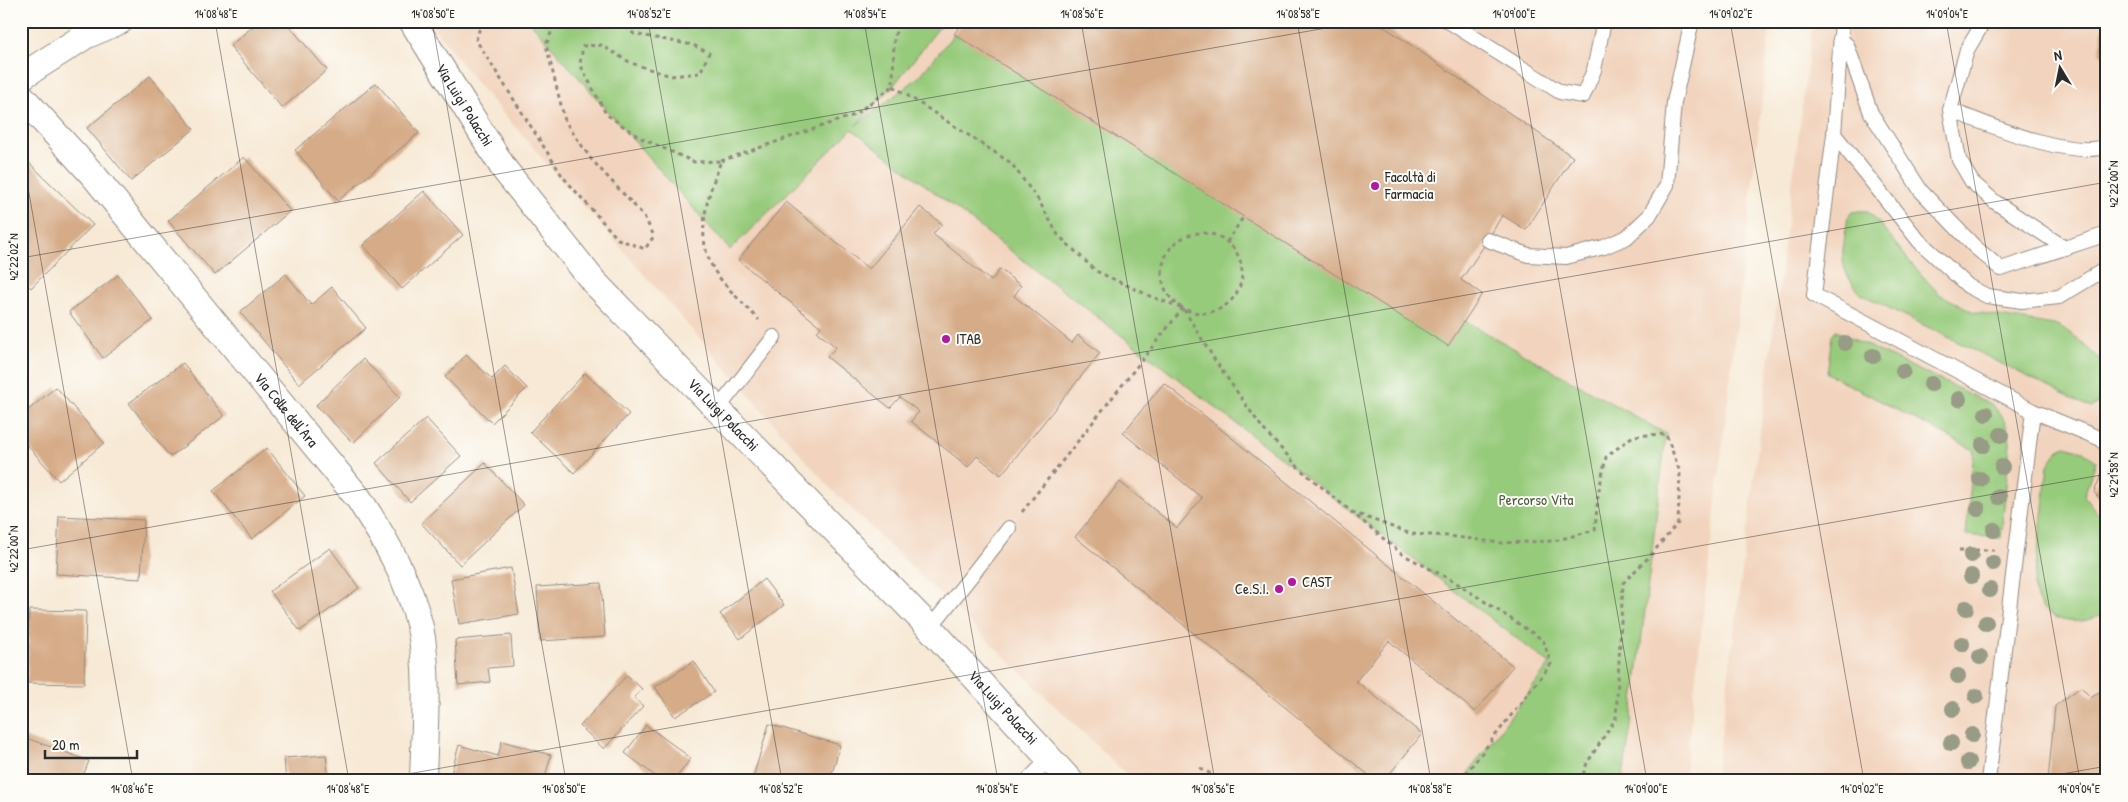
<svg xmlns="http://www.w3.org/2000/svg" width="2128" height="802" font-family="'Patrick Hand',sans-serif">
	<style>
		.built { fill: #f2d4be }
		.green { fill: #97cb7c; stroke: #617b54 }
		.building { fill: #d6ab87 }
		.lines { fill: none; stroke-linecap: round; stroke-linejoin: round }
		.service-casing { stroke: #918a80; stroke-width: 16 }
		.minor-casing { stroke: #918a80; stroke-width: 28 }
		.path { stroke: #918a80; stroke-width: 3; stroke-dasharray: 4 4; stroke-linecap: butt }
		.service { stroke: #fff; stroke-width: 14 }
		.minor { stroke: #fff; stroke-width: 26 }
		.tree { fill: #989b85 }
		.ticks { fill: none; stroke: #2b2b2b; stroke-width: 1; stroke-opacity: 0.45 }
		.poi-dot { fill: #b5179e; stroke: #fdfcf7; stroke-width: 2 }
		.labels { text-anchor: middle; stroke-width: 4; stroke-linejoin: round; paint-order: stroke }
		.street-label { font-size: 15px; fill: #2b2b2b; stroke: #fdfcf7 }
		.poi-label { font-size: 15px; fill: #2b2b2b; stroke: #fdfcf7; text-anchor: start }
		.park-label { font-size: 15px; fill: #4b5b43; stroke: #fdfcf7 }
		.neatline { fill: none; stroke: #2b2b2b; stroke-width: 2 }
		.ticks-label { font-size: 12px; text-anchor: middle; fill: #2b2b2b }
	</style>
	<rect width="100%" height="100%" fill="#fdfcf7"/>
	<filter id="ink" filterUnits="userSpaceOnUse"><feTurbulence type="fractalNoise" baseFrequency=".02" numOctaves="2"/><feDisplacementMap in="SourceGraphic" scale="10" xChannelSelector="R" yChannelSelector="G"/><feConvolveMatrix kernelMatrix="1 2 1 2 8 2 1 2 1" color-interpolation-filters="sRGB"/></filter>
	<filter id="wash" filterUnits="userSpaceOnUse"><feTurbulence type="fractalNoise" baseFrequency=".0096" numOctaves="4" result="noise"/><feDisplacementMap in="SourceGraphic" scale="20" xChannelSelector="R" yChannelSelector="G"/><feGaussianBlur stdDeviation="1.12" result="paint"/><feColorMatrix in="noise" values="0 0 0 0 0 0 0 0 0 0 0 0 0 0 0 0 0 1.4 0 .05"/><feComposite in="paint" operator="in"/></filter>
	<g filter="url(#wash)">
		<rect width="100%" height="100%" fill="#f7e9d5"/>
		<path class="built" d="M428,21H1771L1684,781H1133L831,489L475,81Z
			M1813,21H2107V781H1715Z"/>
		<path class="green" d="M529,21H944L893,86L855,126L919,77L954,34L1666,434L1631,726L1622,781H1462L1550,664L852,129L730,250Z
			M1859,211H1868L1876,219L1910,262L1939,294L1974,312L2060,326L2078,339L2107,367V395L2091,408L1861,294C1835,265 1843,253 1848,217L1852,212Z
			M1836,331L1991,404C2003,415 2009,427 2010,443L2001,538L1966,535L1974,450L1827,373L1832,336Z
			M2065,446L2083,451L2096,461L2084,496L2107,525V611C2087,626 2053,626 2039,603C2036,598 2035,590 2034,584L2048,465L2058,450Z"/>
		<g id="blocks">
			<path class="building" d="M259,21H285L327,70L282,108L230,46Z
				M964,21H1376L1573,157L1526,230L1502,215L1488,240L1461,280L1482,294L1448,346L954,34Z
				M2107,24V62L2099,52L2102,30Z
				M150,76L194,129L131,181L87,128Z
				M376,83L419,133L338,201L295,150Z
				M21,155L93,225L31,288L21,278Z
				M244,157L290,211L215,275L168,221Z
				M424,191L463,235L402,289L363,245Z
				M786,202L869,269L920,207L942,224L933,234L991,281L1000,269L1021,286L1014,296L1072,343L1078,335L1100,353L1001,475L977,456L968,467L911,421L919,412L900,397L890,408L827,357L836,347L817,332L821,327L738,260Z
				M286,274L311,305L332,287L366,328L299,384L240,312Z
				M118,275L153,320L103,358L69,312Z
				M466,355L492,379L505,366L527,388L492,423L445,377Z
				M363,359L400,397L353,443L316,405Z
				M183,363L224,416L170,457L129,403Z
				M585,373L629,414L574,473L530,432Z
				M1164,383L1513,666L1475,712L1389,641L1356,681L1422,734L1384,781H1376L1075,537L1120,482L1177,528L1202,498L1123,433Z
				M56,387L104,443L59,481L21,438V416Z
				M426,418L461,456L410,502L376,463Z
				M267,448L305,496L252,539L213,491Z
				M2107,462V508L2094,492Z
				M485,463L524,505L460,565L421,523Z
				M59,516L144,520L141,579L56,574Z
				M330,548L359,588L300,631L270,591Z
				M511,568L519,614L459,624L451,579Z
				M764,579L784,605L740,639L720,614Z
				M601,583L605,637L540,641L537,587Z
				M29,610L86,611L84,684L27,683Z
				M511,635L513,666L488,668L490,682L458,685L455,640Z
				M694,661L714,692L675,717L655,687Z
				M627,675L642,689L634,698L643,706L604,749L580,726Z
				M2107,686V781H2048L2055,706L2081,687L2091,698Z
				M769,724L840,745L830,781H752Z
				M646,725L691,758L674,781H662L625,753Z
				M21,736L89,761L81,781H21Z
				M502,741L551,755L544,781H449L459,745L498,756Z
				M326,755L329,781H286L284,758Z"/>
		</g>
	</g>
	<g filter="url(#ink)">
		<use href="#blocks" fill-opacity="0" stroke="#918a80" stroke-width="1"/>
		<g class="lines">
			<g class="service-casing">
				<path id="service" d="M1448,21L1560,92L1583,96L1594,70L1604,21
					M1842,21L1834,134L1814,295L2033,411L1988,781
					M1984,21L1967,50L1950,110L1959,160L1972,182L1995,202L2065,248
					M1840,39L1847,45L1871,113L1921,191L1975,247L2001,269L2107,234
					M1950,110C1987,124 2070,160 2107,146
					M1834,134L1919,241L1968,286L1987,296L2022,301L2059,297L2107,268
					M1488,240L1528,255L1566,257L1604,247L1627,237L1649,216L1667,185L1674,102L1692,21
					M717,410L774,337
					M2033,411L2101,439L2107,446
					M930,628L1009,528
					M1027,781L1049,759"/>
			</g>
			<g class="minor-casing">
				<g id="minor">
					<path id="s1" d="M412,21L504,169L594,282L930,628L1070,781"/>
					<path d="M21,77L85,36L120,21"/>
					<path id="s2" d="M21,96L94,176L359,499C385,539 409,580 420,627C430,675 424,732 423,781"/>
				</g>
			</g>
			<path class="path" d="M482,21L476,40L563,177L618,239L645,249L654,236L644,216L591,159L565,121L546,45L556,21
				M620,21L634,34L693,45L709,53L700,73L671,76L631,63L601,45L583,46L580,64L606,114L639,137L694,162L721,161C708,195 694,234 713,268C720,282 747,307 759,320
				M893,86L1011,163L1039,201L1058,235L1096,271L1152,297L1183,308L1216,362L1263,429L1300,469L1402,554L1455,582L1543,640L1551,664L1460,781
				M721,161L854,115L893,86L894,39L899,21
				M1162 273a40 40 0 1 1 80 0a40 40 0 1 1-80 0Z
				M1227,242L1244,216
				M1022,512L1183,308
				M1352,512L1411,534L1449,536L1501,543L1554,541L1595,530L1598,495L1606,457L1633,436L1666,434L1680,472L1678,523L1649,557L1623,583L1616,718L1587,763L1581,781
				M1959,550H1994
				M1200,768L1211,774L1215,781"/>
			<use href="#service" class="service"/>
			<use href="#minor" class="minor"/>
		</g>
		<g class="tree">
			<circle cx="1845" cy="343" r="8"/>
			<circle cx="1873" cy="356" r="8"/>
			<circle cx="1903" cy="371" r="8"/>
			<circle cx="1931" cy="384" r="8"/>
			<circle cx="1959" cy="399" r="8"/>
			<circle cx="1986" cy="414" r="8"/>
			<circle cx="2001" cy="435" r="8"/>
			<circle cx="1983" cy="445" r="8"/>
			<circle cx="2002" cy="467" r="8"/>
			<circle cx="1980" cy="479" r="8"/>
			<circle cx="1999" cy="497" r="8"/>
			<circle cx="1978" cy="509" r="8"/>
			<circle cx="1994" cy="530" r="8"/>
			<circle cx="1971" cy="555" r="8"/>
			<circle cx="1993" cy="563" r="8"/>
			<circle cx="1971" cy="576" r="8"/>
			<circle cx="1990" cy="590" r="8"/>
			<circle cx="1966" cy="608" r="8"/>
			<circle cx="1986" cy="623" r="8"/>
			<circle cx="1962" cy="644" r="8"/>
			<circle cx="1980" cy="657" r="8"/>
			<circle cx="1958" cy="676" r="8"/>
			<circle cx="1976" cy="696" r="8"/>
			<circle cx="1953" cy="709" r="8"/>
			<circle cx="1972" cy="735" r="8"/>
			<circle cx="1951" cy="743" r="8"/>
			<circle cx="1968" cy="762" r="8"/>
		</g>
	</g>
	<path class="ticks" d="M215,21L349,781M432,21L566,781M648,21L782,781M864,21L998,781M1081,21L1215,781M1297,21L1431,781M1513,21L1647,781M1730,21L1864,781M1946,21L2080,781M21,148L133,781M21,258L1366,21M21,550L2107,182M368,781L2107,474M2022,781L2107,766"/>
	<g class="poi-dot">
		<circle cx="1375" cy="186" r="5"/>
		<circle cx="946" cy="339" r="5"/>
		<circle cx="1292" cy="582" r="5"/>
		<circle cx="1279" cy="589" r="5"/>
	</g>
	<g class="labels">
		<g class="street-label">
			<text dy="5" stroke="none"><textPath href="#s1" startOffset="99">Via Luigi Polacchi</textPath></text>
			<text dy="5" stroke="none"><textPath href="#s2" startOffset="411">Via Colle dell'Ara</textPath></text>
			<text dy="5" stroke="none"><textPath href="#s1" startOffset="504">Via Luigi Polacchi</textPath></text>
			<text dy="5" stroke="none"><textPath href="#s1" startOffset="909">Via Luigi Polacchi</textPath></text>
		</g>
		<g class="poi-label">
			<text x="1385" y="182">Facoltà di<tspan x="1385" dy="17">Farmacia</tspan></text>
			<text x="956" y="344">ITAB</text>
			<text x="1302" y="587">CAST</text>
			<text x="1269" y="594" text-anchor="end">Ce.S.I.</text>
		</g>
		<g class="park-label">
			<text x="1536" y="505">Percorso Vita</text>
		</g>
	</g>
	<rect width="2128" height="802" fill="none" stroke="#fdfcf7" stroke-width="55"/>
	<g transform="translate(2060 68) rotate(350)" stroke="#fdfcf7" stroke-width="4" paint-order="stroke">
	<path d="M0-4L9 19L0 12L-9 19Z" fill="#2b2b2b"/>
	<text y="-8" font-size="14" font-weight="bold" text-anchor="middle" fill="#2b2b2b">N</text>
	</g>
	<path d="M45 750v8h92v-8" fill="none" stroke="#2b2b2b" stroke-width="2.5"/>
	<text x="52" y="750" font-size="15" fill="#2b2b2b" stroke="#fdfcf7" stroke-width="4" paint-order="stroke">20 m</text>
	<rect x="28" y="28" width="2072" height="746" class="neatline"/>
	<g class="ticks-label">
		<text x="216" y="18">14°08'48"E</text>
		<text x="433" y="18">14°08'50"E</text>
		<text x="649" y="18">14°08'52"E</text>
		<text x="865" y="18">14°08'54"E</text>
		<text x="1082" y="18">14°08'56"E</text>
		<text x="1298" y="18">14°08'58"E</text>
		<text x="1514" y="18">14°09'00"E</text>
		<text x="1731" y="18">14°09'02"E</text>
		<text x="1947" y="18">14°09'04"E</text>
		<text transform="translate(2114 184) rotate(-90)" y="4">42°22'00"N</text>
		<text transform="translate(14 257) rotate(-90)" y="4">42°22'02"N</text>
		<text transform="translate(2114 475) rotate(-90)" y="4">42°21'58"N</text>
		<text transform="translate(14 549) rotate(-90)" y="4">42°22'00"N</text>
		<text x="132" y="793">14°08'46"E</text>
		<text x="348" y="793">14°08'48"E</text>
		<text x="564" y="793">14°08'50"E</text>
		<text x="781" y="793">14°08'52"E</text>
		<text x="997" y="793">14°08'54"E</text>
		<text x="1213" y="793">14°08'56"E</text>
		<text x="1430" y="793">14°08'58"E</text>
		<text x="1646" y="793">14°09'00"E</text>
		<text x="1862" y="793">14°09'02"E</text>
		<text x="2079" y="793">14°09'04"E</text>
	</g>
</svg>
